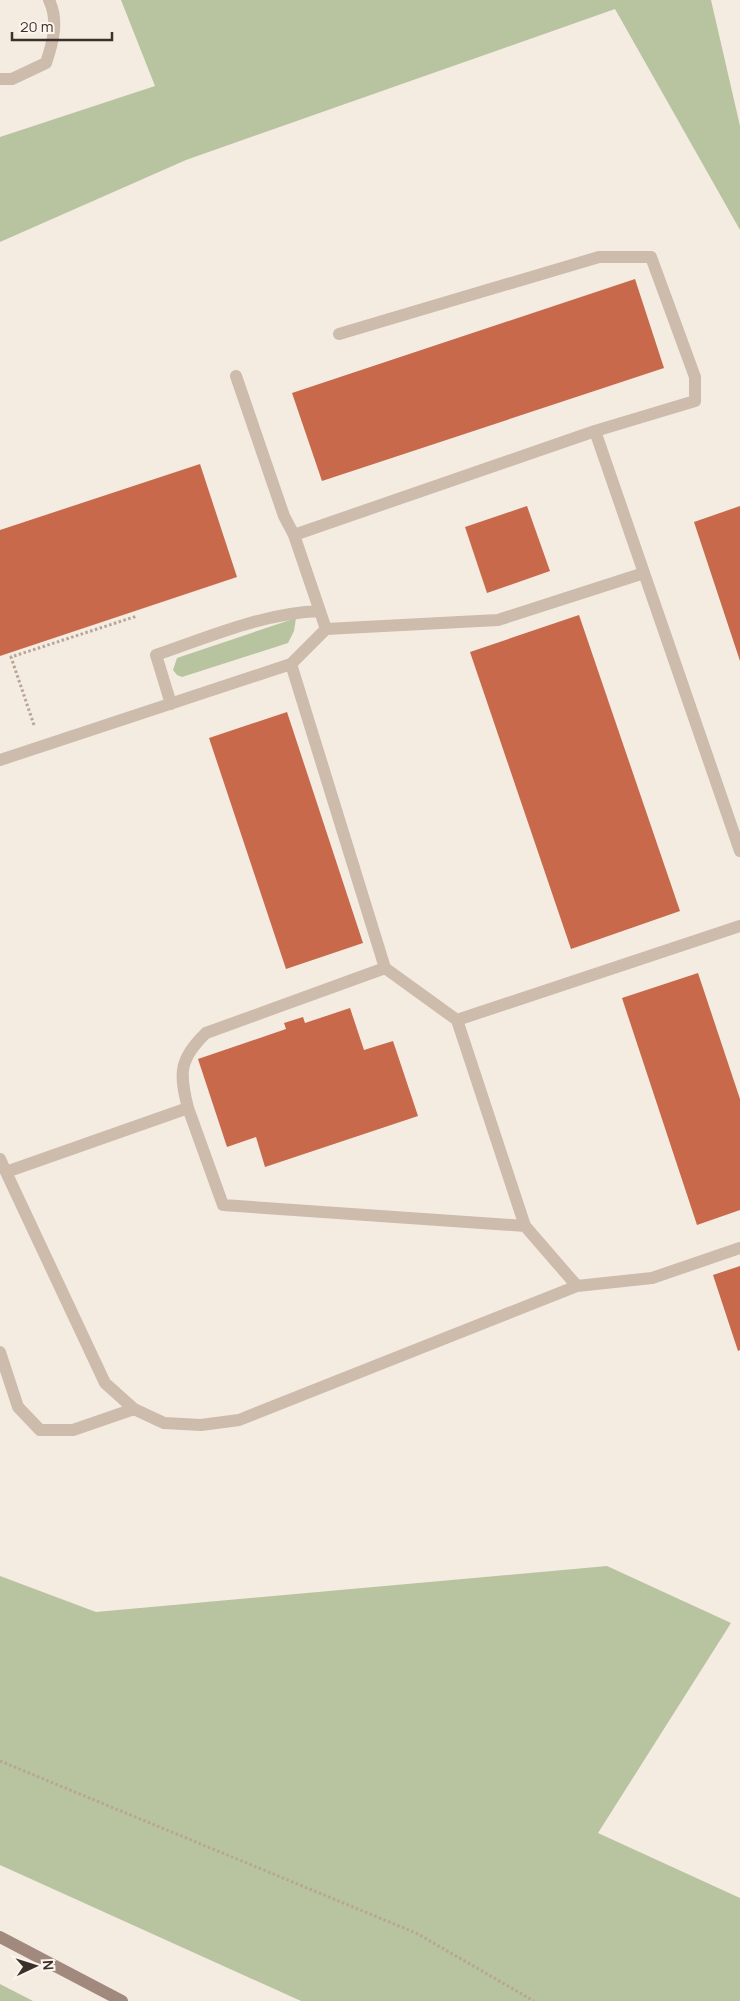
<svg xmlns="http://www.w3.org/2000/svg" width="740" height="2001" font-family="Manrope,sans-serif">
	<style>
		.green { fill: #b8c4a0 }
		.building { fill: #c8694b }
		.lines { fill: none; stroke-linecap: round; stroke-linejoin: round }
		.path { stroke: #b9a596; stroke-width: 3; stroke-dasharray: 2.5 2.5; stroke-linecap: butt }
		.service { stroke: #cdbbac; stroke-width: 12 }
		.secondary { stroke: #a18a7d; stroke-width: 12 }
	</style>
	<rect width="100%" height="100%" fill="#f4ebe1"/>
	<path class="green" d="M121,0H711L740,126V230L615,9L186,160L0,242V137L155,86Z
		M296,618L294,631L288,643L182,677L177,675L173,670L177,658Z
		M607,1566L731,1623L598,1833L740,1898V2001H301L0,1865V1576L96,1612Z
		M0,1984L33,2001H0Z"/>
	<path class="building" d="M635,279L664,368L322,481L292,393Z
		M200,464L237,577L0,656V530Z
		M527,506L550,571L487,593L465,527Z
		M740,506V661L694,522Z
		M579,615L680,911L571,949L470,652Z
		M287,712L363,943L286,969L209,738Z
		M698,973L740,1099V1210L697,1225L622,998Z
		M350,1008L364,1050L393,1041L418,1116L265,1167L256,1137L227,1147L198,1059L286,1029L284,1023L303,1017L305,1023Z
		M740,1266V1350L738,1351L713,1275Z"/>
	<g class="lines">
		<path class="path" d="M34,725L11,657L137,616
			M0,1761L416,1933L534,2001"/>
		<path class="service" d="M0,79H12L46,63C53,42 59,21 49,0
			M236,376L284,516L294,535L326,629L291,664L385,968L457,1020
			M595,431L740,851
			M294,535L595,431L695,401V377L651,257H599L339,334
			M326,629L498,620L644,573
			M171,704L156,655C209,637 263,613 320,611
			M0,760L291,664
			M740,926L457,1020L525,1226L577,1286L652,1278L740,1248
			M188,1108C179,1073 179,1059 206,1033L385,968
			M0,1159L6,1172
			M525,1226L223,1205L188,1108L6,1172L105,1383L134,1409L164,1423L201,1425L239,1420L577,1286
			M0,1352L18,1407L40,1430H73L134,1409"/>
		<path class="secondary" d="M0,1937L122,2001"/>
	</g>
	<g transform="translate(35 1966) rotate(86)" stroke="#fbf5ee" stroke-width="4" paint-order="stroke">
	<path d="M0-4L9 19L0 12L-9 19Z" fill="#3b302b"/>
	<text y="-8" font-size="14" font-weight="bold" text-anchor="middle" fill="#3b302b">N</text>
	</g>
	<path d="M12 32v8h100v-8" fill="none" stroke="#3b302b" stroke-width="2.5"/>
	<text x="20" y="32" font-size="15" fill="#3b302b" stroke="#fbf5ee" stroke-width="4" paint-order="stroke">20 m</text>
</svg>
